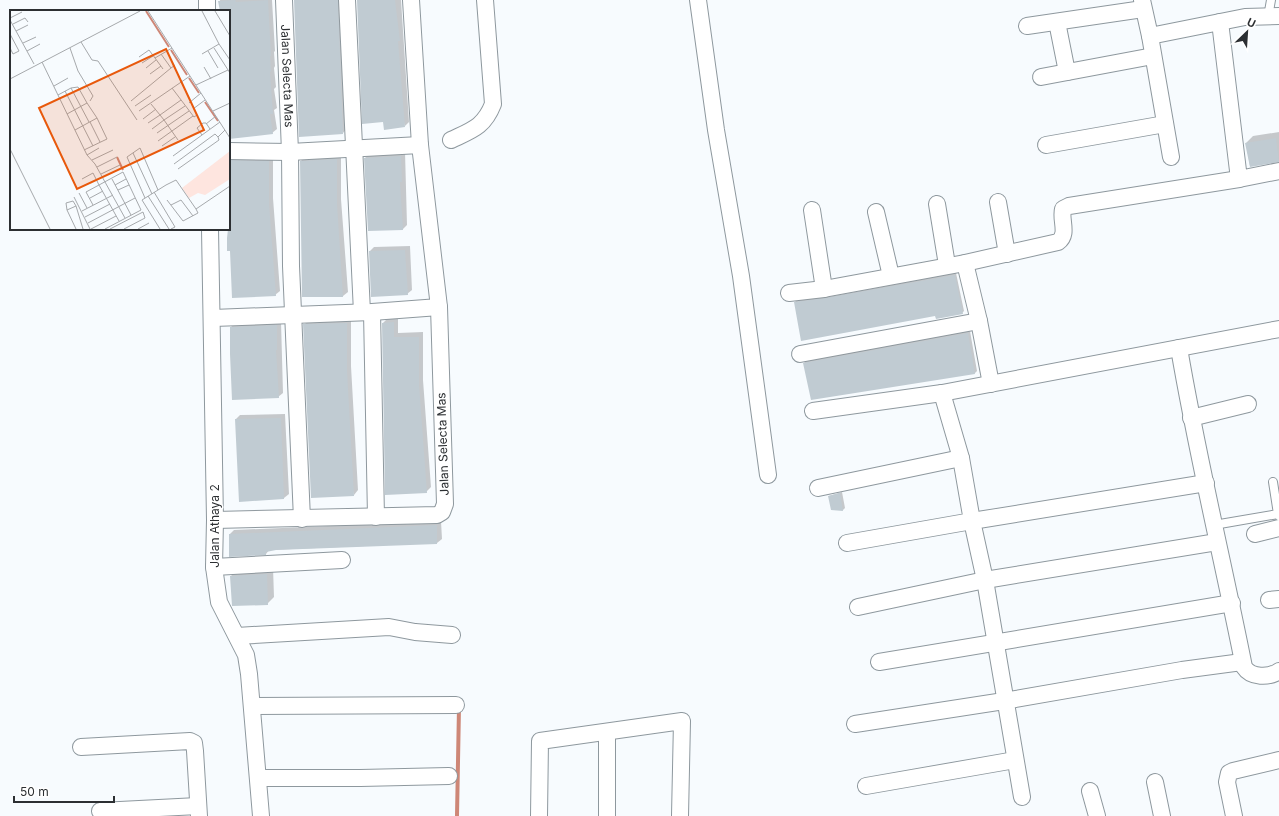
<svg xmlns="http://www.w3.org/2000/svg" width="1279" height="816" font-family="Inter,sans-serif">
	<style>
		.shadow { fill: #0003 }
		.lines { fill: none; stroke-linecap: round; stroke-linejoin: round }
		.stream { stroke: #ce8777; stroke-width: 4 }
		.building { fill: #c0cbd2 }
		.lane-casing { stroke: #8e989e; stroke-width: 10 }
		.street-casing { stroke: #8e989e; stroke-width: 18 }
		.lane { stroke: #fff; stroke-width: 8 }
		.street { stroke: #fff; stroke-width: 16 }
		.labels { text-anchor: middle; stroke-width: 3; stroke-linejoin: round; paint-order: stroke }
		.street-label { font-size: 12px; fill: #2c2f32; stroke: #fff }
		.inset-river { fill: none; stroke: #ce8777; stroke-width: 2 }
		.inset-road { fill: none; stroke: #a6a9ac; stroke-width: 1 }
		.view { fill: #e8590c; fill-opacity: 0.15; stroke: #e8590c; stroke-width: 2 }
		.inset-edge { fill: none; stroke: #2c2f32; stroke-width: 2 }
	</style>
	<rect width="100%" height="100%" fill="#f7fbfe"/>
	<path class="shadow" d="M220,0H272L275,51L274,52L275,66L274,68L276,87L274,89L277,108L274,110L277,129L272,133L229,138V11H221Z
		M295,0H342L347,128L343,133Z
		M358,0H401L409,122L405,126Z
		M1279,132V161L1250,166L1246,143L1253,136Z
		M405,151L407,225L403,229L369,230L365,158L370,153Z
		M341,155V199L348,292L343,296H303L301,161L305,157Z
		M273,157V198L280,291L275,295L228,229L229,158Z
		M410,246L412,290L407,294L370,251L374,247Z
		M956,273L964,311L962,313L936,315L795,302L797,300L828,297Z
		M351,318V366L358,490L354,495L304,325L309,320Z
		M398,318V333L423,332V380L431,487L426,492L383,323L387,319Z
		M281,321L283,393L278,397L231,327L236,323Z
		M970,331L977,371L975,373L812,399L804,363L806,361Z
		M285,414L289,494L284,498L240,501L236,419L240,415Z
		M842,492L845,508L843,510L832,509L829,496Z
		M441,521L442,539L437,543L269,550L266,554L230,534L234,530Z
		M273,567L274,597L267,604L231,576L238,569Z"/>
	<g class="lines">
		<path class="stream" d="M457,816L459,707"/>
	</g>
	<path class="building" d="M235,0L236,2L268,0L271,56H270L271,71L270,72L273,114H270L273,134L229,139V11H220L218,1Z
		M294,0H338L343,134L299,137Z
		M357,0H395L400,41H398L405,127L384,130L383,122L362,124Z
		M1276,138L1279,162L1250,167L1245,143Z
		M401,156L402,182H400L403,230L368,231L364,158Z
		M337,159V204L343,297H302L300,161Z
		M229,160L269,161V204L276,296L232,298L230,251H227V238L228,229H229Z
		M405,250L408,295L371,297L369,251Z
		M955,275L963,314L936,319L935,316L801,341L794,302L825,298Z
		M394,322V337H419V385L427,493L385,495L382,323Z
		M347,323V371L354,496L311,498L303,324Z
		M277,325V350H276L279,398L232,400L230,354V327Z
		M968,333L975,374L811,400L803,363Z
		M281,418L284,499L239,502L235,419Z
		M840,493L843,511L831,510L828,496Z
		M437,525V544L276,550L266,552V555L229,557V534Z
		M267,574L268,605L232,606L230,576Z"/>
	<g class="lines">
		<g class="lane-casing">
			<path id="lane" d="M1268,17L1271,0
				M1273,482L1278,514
				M1214,525L1278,514L1279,516"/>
		</g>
		<g class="street-casing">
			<g id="street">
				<path d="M207,0V11"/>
				<path id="s1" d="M284,0L290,152L291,266L302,519"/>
				<path d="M347,0L362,312"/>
				<path d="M411,0L420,145"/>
				<path d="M698,0L716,130L741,276L768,475"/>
				<path d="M1142,0L1150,36"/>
				<path d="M1057,22L1067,72"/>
				<path d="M1220,22L1239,179L1279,171"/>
				<path d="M1027,26L1143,9"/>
				<path d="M1041,77L1153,56"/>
				<path d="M451,140C472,130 484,127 493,104L485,0"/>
				<path d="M1046,145L1165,124"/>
				<path d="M1171,157L1150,36L1245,17L1279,16"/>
				<path d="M998,202L1007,254"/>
				<path d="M937,204L947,265"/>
				<path d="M812,210L824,289"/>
				<path d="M876,212L891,276"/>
				<path d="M210,229L215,520L214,567L219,602L246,655L249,674L261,816"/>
				<path d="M965,263L979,321L991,384"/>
				<path d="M789,293L824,289L965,263L1058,242C1069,234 1060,220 1063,209L1069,206L1239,179"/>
				<path d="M372,312L376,517"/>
				<path d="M213,318L372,312L439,307L420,145L290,152L229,151"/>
				<path d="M1179,348C1197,455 1223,561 1244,667C1251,678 1269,678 1279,671"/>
				<path d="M800,354L979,321"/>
				<path d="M813,411L942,393L1279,329"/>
				<path d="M1191,418L1248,404"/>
				<path d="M1206,483L972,521L985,580L1217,542"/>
				<path d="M818,488L961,458"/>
				<path d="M215,520L437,515L442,512L445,504L439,307"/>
				<path d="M1255,534L1279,528"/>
				<path d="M847,543L972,521L961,458L942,393"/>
				<path d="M214,567L342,560"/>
				<path d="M1269,600L1279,599"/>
				<path d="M858,607L985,580L1022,797"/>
				<path d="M237,636L389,627L415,632L452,635"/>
				<path d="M879,662L1232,603"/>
				<path d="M253,706L456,705"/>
				<path d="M855,724L1004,701L1182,670L1242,662"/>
				<path d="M81,747L190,741L194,743L195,751L199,816"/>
				<path d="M258,778H360L449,776"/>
				<path d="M1155,782L1162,816"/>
				<path d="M866,786L1015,760"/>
				<path d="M1090,791L1097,816"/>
				<path d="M100,811L198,806"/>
				<path d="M539,816L540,741L682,721L680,816"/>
				<path d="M607,816V732"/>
				<path d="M1234,816L1227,782L1229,773L1233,771L1279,760"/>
			</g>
		</g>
		<use href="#lane" class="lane"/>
		<use href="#street" class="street"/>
	</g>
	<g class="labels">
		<g class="street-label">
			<text dy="4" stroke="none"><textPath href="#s1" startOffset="76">Jalan Selecta Mas</textPath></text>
			<text transform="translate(443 444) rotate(-92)" y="4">Jalan Selecta Mas</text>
			<text transform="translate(215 526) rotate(-90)" y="4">Jalan Athaya 2</text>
		</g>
	</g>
	<g transform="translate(10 10)">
		<rect width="220" height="220" fill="#f7fbfe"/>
		<path d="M220,141V169L195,185L188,183L179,188L172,178Z" fill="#fee5df"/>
		<path class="inset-river" d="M136,1L159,37M161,40L177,65M179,68L189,83M195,92L208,111M107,147L113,160"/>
		<path class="inset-road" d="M138,1L220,128M192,1L209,34M205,1L220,26M0,8L12,2M0,10L24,54M3,14L15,8L18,12M6,21L18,15M0,24L9,41L3,44L0,38M71,32L82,50L88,51L127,110M13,33L26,27M60,38L68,61L83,86L80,91M204,38L220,63M17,41L30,34M198,41L208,58M151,44L161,58L165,55M192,44L209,34L220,50M129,47L139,40L145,48M32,52L77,145L85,154L115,208M132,53L143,46M194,57L201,69M136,58L146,50M153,59L145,48L162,38M140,64L151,56M0,69L130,1M186,75L218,60M44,76L58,68M61,78L68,77L77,93M162,78L184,107L187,105M55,81L83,136M48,85L61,78L79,112M171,90L150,105L154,110L175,96M121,91L161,58M179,93L191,83M125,96L141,85M183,99L195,90M129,101L180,66M203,101L220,93M57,104L77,93L87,108L65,120M133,109L146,99M80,112L90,132M138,113L150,105L141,94M196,114L206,106M142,119L154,110L168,130M147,123L179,101M192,125L187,118L193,113H196L200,119M148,131L183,106M152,136L165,127M0,139L40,219M74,140L97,129L87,108M123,143L142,184M77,145L89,138M163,146L210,112M82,150L103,140M164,154L205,124L208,127L215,120M87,157L107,147M168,159L209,130L208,127M91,164L110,155M72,169L83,163L89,175L113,162L131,200L95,219M102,169L121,205M105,175L116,169M108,180L119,175M144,182L165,217L161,219M69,183L77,198M138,186L159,219M64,187L80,219M80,188L93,181M135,188L117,147L130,138L148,180M157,190L173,211L188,203L186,199L220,176M83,195L76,182L89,175L109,211M161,195L171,190L183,206M57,200L56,193L63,191L66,196M72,201L103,185M75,207L100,194M78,213L125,188M66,219L57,200L66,196L73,219M81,219L106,206M100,219L133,202L135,208L114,219M128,219L139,213M150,219L132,190L156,175L166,170L186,199"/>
		<path class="view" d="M156,39L194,120L67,179L29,98Z"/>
		<rect width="220" height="220" class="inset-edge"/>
	</g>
	<g transform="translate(1247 32) rotate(25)" stroke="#ffffff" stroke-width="3" paint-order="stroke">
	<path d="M0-3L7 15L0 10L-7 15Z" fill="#2c2f32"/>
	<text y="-6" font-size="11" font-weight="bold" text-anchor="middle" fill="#2c2f32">U</text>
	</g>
	<path d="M14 796v6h100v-6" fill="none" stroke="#2c2f32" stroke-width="2"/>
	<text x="20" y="796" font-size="12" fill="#2c2f32" stroke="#ffffff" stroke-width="3" paint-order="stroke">50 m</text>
</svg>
